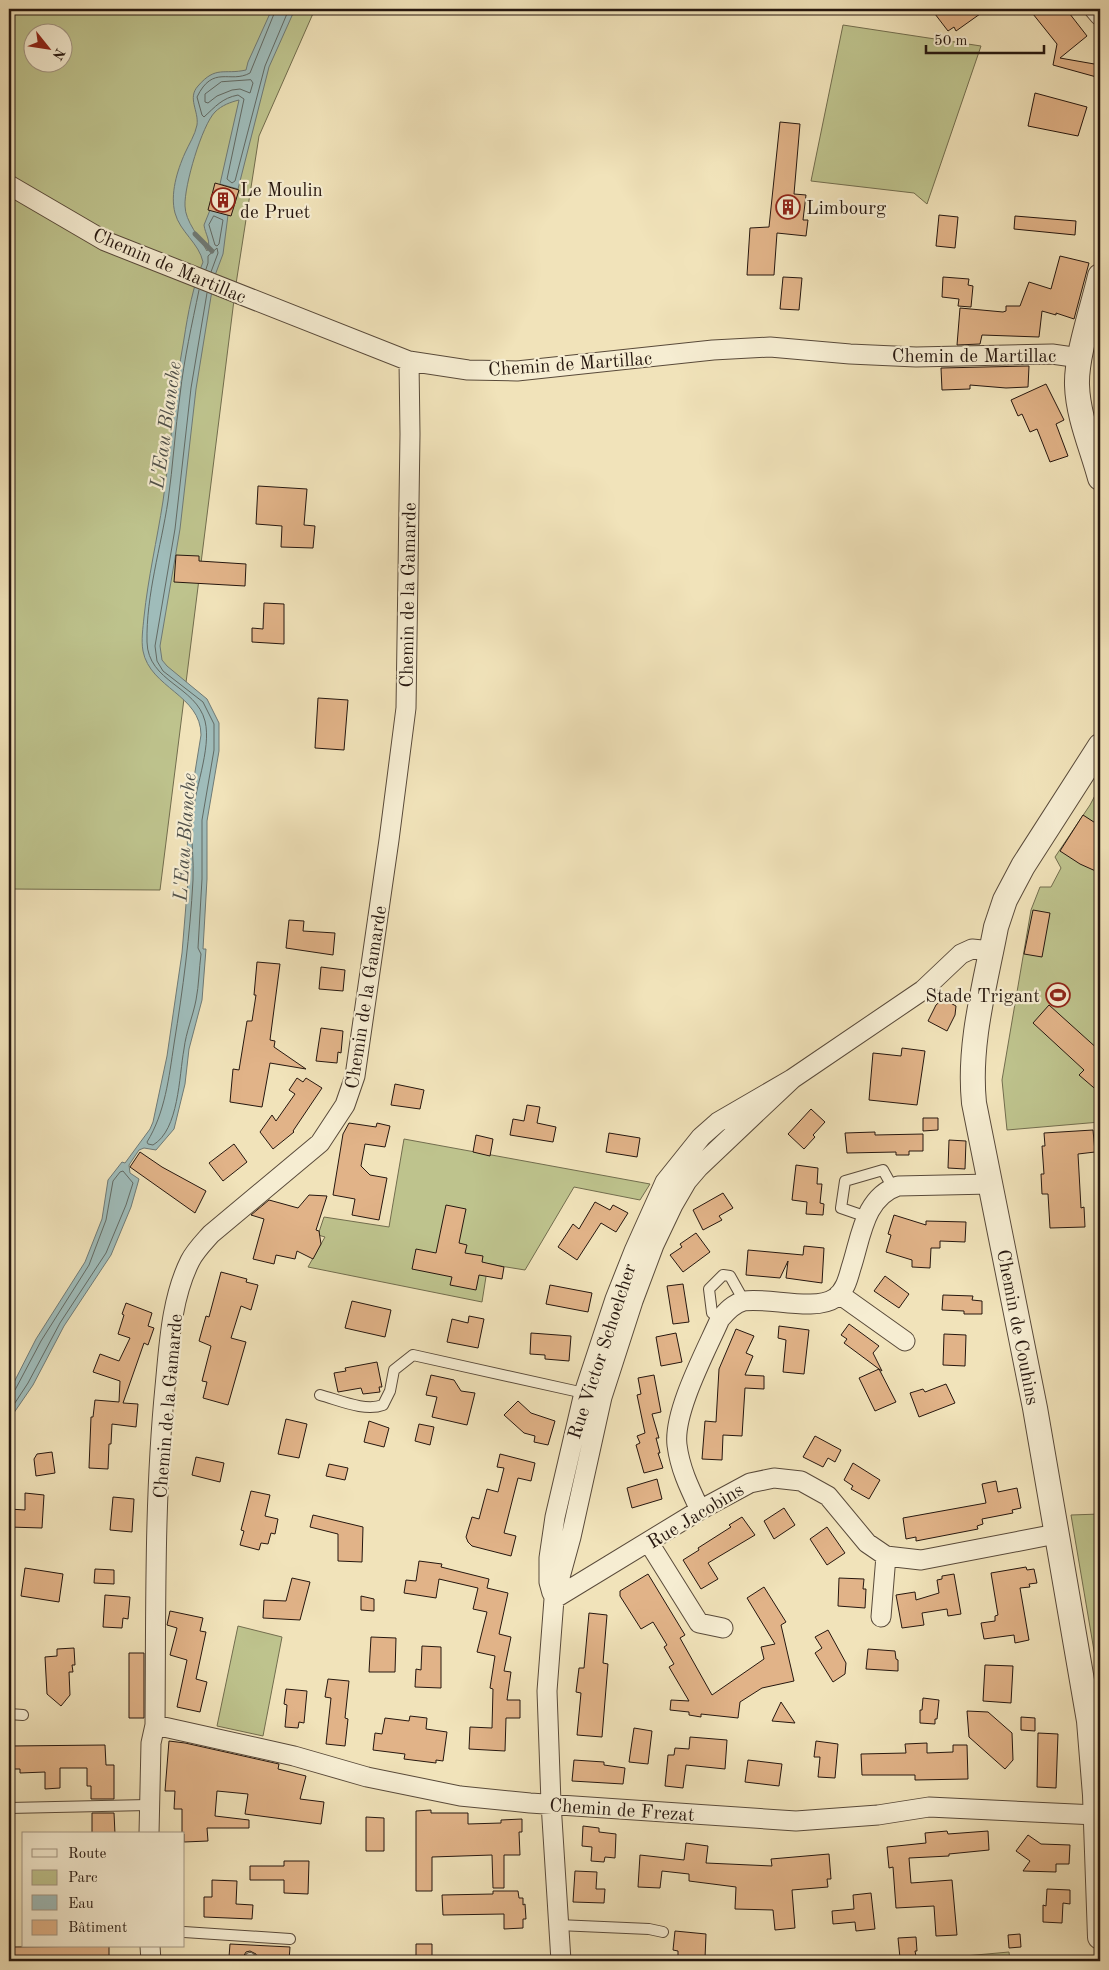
<svg xmlns="http://www.w3.org/2000/svg" width="1109" height="1970" font-family="'Old Standard TT',serif">
	<style>
		.green { fill: #bec38d; stroke: #726d4e; fill-rule: evenodd }
		.water { fill: #9fbcba; stroke: #6f7a76 }
		.lines { fill: none; stroke-linecap: round; stroke-linejoin: round }
		.shore { stroke: #626a64; stroke-width: 1 }
		.stream { stroke: #6f7a76; stroke-width: 5 }
		.building { fill: #e1b388; stroke: #26170f }
		.service-casing { stroke: #594a3a; stroke-width: 12 }
		.minor-casing { stroke: #594a3a; stroke-width: 21 }
		.tertiary-casing { stroke: #594a3a; stroke-width: 26 }
		.service { stroke: #f6edd2; stroke-width: 10 }
		.minor { stroke: #f6edd2; stroke-width: 19 }
		.tertiary { stroke: #f6edd2; stroke-width: 24 }
		.labels { text-anchor: middle; stroke-width: 4.5; stroke-linejoin: round; paint-order: stroke }
		.poi-label { font-size: 19px; fill: #26170f; stroke: #f6edd2; text-anchor: start }
		.street-label { font-size: 19px; fill: #26170f; stroke: #f6edd2 }
		.water-label { font-size: 20px; font-style: italic; fill: #50514b; stroke: #f6edd2 }
	</style>
	<rect width="100%" height="100%" fill="#f1e3ba"/>
	<filter id="stains"><feTurbulence type="fractalNoise" baseFrequency=".004" numOctaves="4"/><feColorMatrix values="0 0 0 0 .2 0 0 0 0 .09 0 0 0 0 .02 0 0 0 .5 -.17"/></filter>
	<radialGradient id="worn" r=".72"><stop offset=".6" stop-color="#630" stop-opacity="0"/><stop offset="1" stop-color="#630" stop-opacity=".3"/></radialGradient>
	<path class="green" d="M9,9H315L259,136L236,284L160,890L9,889ZM32,32H62V62H32Z
		M843,25L981,46L927,204L914,193L811,181Z
		M1100,786V1122L1007,1130L1002,1080L1031,910L1040,887H1051L1061,868L1055,857L1090,805Z
		M404,1139L650,1184L640,1200L574,1187L525,1270L488,1264L482,1302L308,1267L325,1237L318,1235L324,1217L389,1227Z
		M1100,1514V1686L1071,1515Z
		M238,1626L282,1637L263,1736L217,1726Z
		M1009,1952L1010,1961H909Z"/>
	<path class="water" d="M272,9H295L269,67L238,189L220,184L239,100C231,102 222,105 215,112C202,125 184,186 185,206C185,221 200,238 207,251C212,242 205,234 204,225L210,210L228,215L223,254L214,278L196,389L180,529L160,646L162,660L167,666L207,699L219,723V751L207,821V879L203,949H206L202,1000L189,1049L185,1084L174,1129L156,1150L144,1148L139,1150L129,1165L130,1173L139,1179L131,1207L111,1255L64,1326L33,1385L9,1420V1392L36,1339L85,1262L102,1219L108,1180L122,1162L125,1163L150,1129L153,1122L167,1056L182,953L188,880L187,821L201,735C201,695 150,688 143,651C141,640 143,628 144,617C148,578 157,540 163,501C171,447 174,393 184,339C188,313 193,286 203,262C199,243 180,232 175,213C170,194 177,171 185,153C189,144 195,135 197,125C199,111 187,98 198,86C216,65 224,75 246,70L248,62Z"/>
	<g class="lines">
		<path class="shore" d="M276,9L250,73C230,84 213,64 197,97L202,115L204,117C215,107 222,98 238,95L244,99L227,179L232,183L235,181L265,66L289,9
			M251,80L253,83L250,93L240,89L232,90L217,96L208,103L205,102V94L221,82Z
			M214,216L223,220L219,244L217,246L215,245L209,225Z
			M206,269L208,263V256L217,248L218,253L211,272
			M199,290C192,324 184,359 180,395C175,430 173,466 168,501C161,547 146,595 147,642C148,682 196,686 205,721C212,749 193,792 192,822C191,842 194,861 193,880C190,935 183,989 174,1044C169,1077 165,1113 147,1142L148,1144L153,1145C179,1130 179,1076 184,1049C186,1032 193,1016 196,1000C199,985 199,969 201,954L198,948L202,879V820L214,750V724L203,702L163,671L157,661L155,646L175,529L191,388L207,293
			M9,1393L15,1390L41,1341L89,1265L106,1220L113,1181L120,1172L123,1171L133,1183L126,1205L106,1253L60,1323L28,1383L9,1412"/>
		<path class="stream" d="M195,234L212,251"/>
	</g>
	<path class="building" d="M941,9H987L956,31L954,27L948,31L935,14Z
		M1029,9H1066L1087,36L1060,58L1100,65V78L1053,65L1057,44Z
		M1035,93L1087,107L1078,136L1028,126Z
		M780,122L800,124L794,194L806,195L803,220H808L806,236L777,233L774,275H747L750,228L769,227Z
		M215,183L239,190L231,216L208,210Z
		M939,215L958,217L955,248L936,246Z
		M1015,216L1076,221L1075,235L1014,229Z
		M1060,256L1089,263L1074,319L1056,313V315L1042,311L1039,337L982,335L980,344L957,345L960,308L1003,312L1006,311V306H1020L1029,282L1051,289Z
		M783,277L802,278L799,310L780,309Z
		M943,277L969,279L968,285L973,286L971,307L958,306L959,299L942,297Z
		M1029,366L1028,387L1006,388L970,385V389L942,390L941,368Z
		M1046,384L1064,420L1056,424L1068,456L1050,462L1037,429L1030,432L1022,414L1018,416L1011,400Z
		M258,486L307,489L304,525L315,526L313,548L281,547L282,526L256,524Z
		M176,555L199,556V561L246,564L245,586L174,582Z
		M264,603L284,604V644L252,642V628L263,629Z
		M318,698L348,700L344,750L315,748Z
		M1083,815L1100,826V873L1080,864L1060,851Z
		M1033,910L1050,913L1042,957L1024,954Z
		M289,920L304,921L303,931L335,933L333,955L286,948Z
		M257,962L280,964L270,1040L275,1041L274,1047L306,1069L270,1063L262,1107L230,1102L233,1069L239,1070L247,1021H252L256,995H254Z
		M321,967L345,970L343,991L319,989Z
		M943,999L956,1006L955,1015L947,1031L928,1021L936,1005Z
		M1049,1005L1100,1051V1093L1079,1075L1084,1070L1033,1023Z
		M321,1028L343,1031L341,1053L338,1052L337,1063L316,1061Z
		M902,1048L925,1051L917,1105L869,1100L873,1053L901,1056Z
		M297,1078L303,1082L306,1078L322,1088L293,1131L294,1132L273,1149L260,1132L272,1115L276,1121L295,1094L289,1090Z
		M395,1084L424,1090L420,1109L391,1105Z
		M527,1105L540,1107L537,1123L556,1127L553,1142L510,1135L513,1119L524,1121Z
		M811,1109L825,1122L813,1135L815,1137L804,1149L788,1134Z
		M923,1118H938V1130L923,1131Z
		M349,1123L376,1127L377,1123L390,1126L385,1147L365,1144L361,1166L370,1175L387,1178L379,1220L352,1215L355,1199L333,1195L343,1134Z
		M1093,1130L1095,1152L1078,1154L1081,1208L1084,1207L1085,1227L1050,1228L1048,1194H1042L1041,1174H1044L1042,1146H1045L1044,1133Z
		M875,1132V1135L923,1134V1151H909V1155H896V1152L847,1153L845,1133Z
		M609,1133L640,1138L637,1157L606,1152Z
		M476,1135L493,1139L490,1156L473,1152Z
		M949,1140L966,1141L965,1169L948,1168Z
		M234,1144L247,1162L223,1181L209,1163Z
		M140,1152L162,1167L206,1191L195,1213L130,1167Z
		M796,1165L818,1168L817,1184H822L820,1203L824,1204L823,1215L806,1214L807,1202L792,1200Z
		M723,1193L733,1208L719,1216L722,1220L703,1230L693,1210Z
		M309,1195L327,1196L316,1230L319,1231L321,1244L313,1259L297,1251L295,1259L276,1255L274,1264L253,1259L264,1219L251,1215L269,1200L298,1208Z
		M595,1202L610,1210L613,1205L628,1213L616,1232L601,1223L577,1260L558,1247L573,1224L579,1229Z
		M446,1205L466,1209L459,1243L467,1245L465,1253L483,1256L482,1262L504,1267L502,1279L479,1275L476,1290L450,1285L452,1277L412,1269L416,1249L436,1253Z
		M894,1215L926,1225V1221L966,1222L965,1242L940,1241V1248H931L930,1268L912,1267V1260L886,1252L891,1235L888,1234Z
		M696,1233L710,1252L683,1272L670,1255L682,1247L680,1244Z
		M804,1246L824,1248L822,1283L786,1278L788,1261L780,1278L746,1275L748,1250L803,1255Z
		M221,1272L247,1279L246,1282L258,1285L251,1310L241,1306L231,1338L246,1342L228,1405L203,1398L207,1382L202,1381L211,1346L199,1341L206,1316L209,1317Z
		M885,1276L909,1294L899,1308L874,1291Z
		M683,1284L689,1322L673,1324L667,1286Z
		M550,1285L592,1293L588,1312L546,1304Z
		M943,1295L973,1296L972,1300L982,1301V1314H964V1311L942,1310Z
		M352,1301L391,1310L385,1337L345,1328Z
		M126,1303L152,1313L148,1326L154,1328L148,1345L144,1343L123,1403L138,1404L136,1427L112,1424L111,1444H109L108,1469L89,1468L91,1417H93L95,1400L119,1402L120,1381L93,1372L100,1354L119,1361L130,1338L118,1334L124,1315L122,1314Z
		M469,1316L484,1319L478,1348L447,1342L452,1319L468,1323Z
		M849,1324L879,1346L873,1353L882,1371L879,1369L896,1402L875,1411L859,1378L879,1369L844,1343L847,1339L841,1335Z
		M779,1326L809,1330L804,1374L783,1372L786,1340L778,1338Z
		M736,1329L754,1336L746,1353L753,1356L745,1375L764,1376V1389L745,1388L742,1436L723,1435L722,1460L702,1459L705,1421L716,1422L719,1369Z
		M531,1333L571,1336L569,1361L545,1359V1355L530,1354Z
		M676,1333L682,1362L661,1366L656,1337Z
		M944,1334L966,1335L965,1366L943,1365Z
		M377,1362L382,1387H379L380,1392L363,1394L361,1388L338,1392L334,1373L346,1371L345,1368Z
		M431,1375L454,1380L461,1391L475,1393L467,1425L432,1417L437,1397L426,1395Z
		M654,1375L661,1412L652,1414L659,1438H656L660,1453H658L663,1468L644,1473L636,1445L640,1443L637,1436L645,1433L637,1395L641,1394L638,1378Z
		M946,1384L955,1403L919,1417L910,1393L923,1389L925,1392Z
		M518,1401L531,1413L555,1421L548,1445L534,1442L535,1436L524,1433L504,1415Z
		M286,1419L307,1424L299,1458L278,1454Z
		M369,1421L389,1428L384,1447L364,1442Z
		M419,1424L434,1427L430,1445L415,1441Z
		M815,1436L841,1450L835,1462L828,1458L823,1467L803,1457Z
		M52,1452L55,1473L36,1476L34,1459L37,1454Z
		M500,1454L535,1463L531,1481L518,1478L504,1533L516,1536L511,1556L472,1546L468,1542L466,1537L472,1517L479,1519L487,1489L498,1492L504,1468L497,1467Z
		M196,1457L224,1463L220,1482L192,1475Z
		M853,1463L880,1480L869,1499L851,1489L853,1486L844,1480Z
		M329,1464L348,1468L345,1480L326,1476Z
		M657,1479L662,1499L632,1508L627,1488Z
		M996,1481L998,1492L1017,1488L1021,1508L1012,1510L1013,1513L982,1519L983,1524L977,1526L978,1529L916,1541V1537L906,1539L903,1518L986,1503L982,1484Z
		M251,1491L270,1495L265,1516L278,1519L275,1534L271,1533L268,1544L261,1543L259,1550L240,1545L244,1531L241,1530Z
		M25,1493L44,1495L42,1528L9,1527V1509L25,1510Z
		M113,1497L134,1499L132,1532L110,1530Z
		M784,1508L795,1525L774,1539L764,1521Z
		M313,1515L363,1527L362,1562L338,1561V1534L310,1527Z
		M742,1517L755,1535L708,1563L718,1579L701,1589L683,1560L699,1550L698,1548L731,1527L729,1525Z
		M827,1527L845,1553L827,1565L810,1539Z
		M419,1561L442,1564L441,1567L489,1579L487,1588L508,1593L499,1634L511,1637L504,1671L511,1672L507,1700H520V1718H506L505,1751L469,1749L470,1727L492,1728L493,1689L490,1688L495,1656L477,1652L487,1612L473,1609L478,1588L439,1579L436,1598L404,1593L406,1580L416,1581Z
		M1026,1567L1027,1570L1034,1569L1037,1583L1029,1584L1030,1587L1020,1588L1029,1640L1015,1643L1014,1635L984,1639L981,1623L995,1621V1616L998,1615L991,1573Z
		M25,1568L63,1574L59,1602L21,1596Z
		M95,1569L114,1570V1584L94,1583Z
		M648,1574L685,1635L680,1638L712,1695L764,1659L761,1647L775,1644L747,1598L764,1587L786,1622L781,1625L794,1681L762,1688L740,1702L738,1718L701,1714V1717L689,1715V1712L670,1710L671,1700L689,1701L669,1667L674,1664L664,1647L667,1645L653,1622L641,1629L620,1596V1591Z
		M954,1574L961,1614L948,1616L947,1609L922,1613L924,1625L902,1628L896,1595L915,1592L916,1600L939,1593L937,1580L942,1579V1576Z
		M292,1578L310,1582L300,1620L263,1618L264,1600L286,1601Z
		M839,1578L864,1579L863,1589H866L865,1608L838,1606Z
		M105,1595L130,1597L128,1619L123,1618L122,1628L103,1627Z
		M361,1596L374,1599V1611L361,1610Z
		M170,1611L203,1618L200,1631L206,1632L196,1679L207,1682L200,1712L177,1707L187,1660L170,1655L177,1628L167,1625Z
		M589,1613L607,1615L603,1663L608,1664L602,1737L577,1735L581,1693L576,1692L579,1668H584Z
		M828,1630L846,1663L845,1674L833,1682L815,1653L822,1648L815,1637Z
		M371,1637L396,1638L395,1672H369Z
		M422,1646L441,1647V1688L415,1687L416,1669L421,1670Z
		M74,1648L75,1665H72L73,1672H69L70,1695L61,1706L47,1694L45,1657L57,1656V1649Z
		M868,1649L895,1651L896,1659L898,1660V1671L866,1669Z
		M129,1653H144V1718H129Z
		M985,1665L1013,1666L1011,1703L983,1701Z
		M328,1679L349,1681L345,1718L348,1719L345,1746L326,1744L331,1698L325,1697Z
		M286,1689L307,1691L304,1723L299,1722L298,1728L285,1727L287,1705L284,1704Z
		M923,1698L939,1700L937,1719H935V1724L920,1723V1710H922Z
		M781,1702L795,1723L772,1721Z
		M967,1711L988,1712L1012,1733L1013,1760L1005,1769L969,1737Z
		M410,1716L427,1718L426,1729L447,1732L443,1761L436,1760V1763L404,1759L405,1754L373,1750L375,1733L382,1734L385,1718L409,1721Z
		M1021,1717L1035,1718V1731L1021,1730Z
		M634,1728L652,1731L648,1764L629,1762Z
		M1038,1733L1058,1734L1056,1788L1037,1787Z
		M690,1737L727,1740L725,1769L686,1765L683,1788L665,1786L668,1755H674L675,1748L689,1749Z
		M169,1741L185,1743L279,1764L278,1769L306,1776L300,1799L324,1802L321,1824L245,1814L248,1794L217,1791L215,1816L249,1820V1828H207L208,1841L184,1842V1834H182V1809H174L175,1791H165Z
		M816,1741L838,1744L835,1778L818,1777L820,1757H814Z
		M927,1743V1753L953,1752V1745H967L968,1779L915,1780V1775H862L861,1754L906,1753L905,1744Z
		M105,1745L106,1765H114V1799H91V1786H87V1768H60V1788L45,1789V1772L20,1773V1769H11V1746Z
		M574,1760L604,1762V1765L625,1768L623,1784L572,1781Z
		M748,1760L782,1764L779,1786L745,1782Z
		M431,1810V1813H468V1824L501,1823V1820L522,1819V1832H519L520,1855H504V1888H493L492,1855L432,1857V1891H416V1811Z
		M92,1813H114L115,1834H92Z
		M366,1817L384,1818V1851H366Z
		M583,1826L599,1828V1832L616,1834L615,1858L605,1857L604,1862L591,1861L592,1847L582,1846Z
		M947,1831L948,1834L988,1831L989,1850L949,1854V1856L909,1858L911,1883L952,1880L957,1935L936,1936L934,1906L896,1908L893,1867L889,1868L887,1847L926,1843L925,1833Z
		M1028,1835L1041,1844L1070,1845L1069,1864H1056V1872L1023,1871L1030,1861L1016,1851Z
		M686,1843L708,1846L706,1863L772,1866L771,1859L829,1854L831,1879H827L828,1887L792,1890L795,1928L775,1930L773,1910L735,1909L736,1887L689,1881V1874L662,1871L660,1888L638,1887L640,1855L684,1860Z
		M284,1861H309L308,1894L284,1893V1880H250V1866H284Z
		M575,1871L597,1872L596,1889H605L604,1903L573,1902Z
		M212,1880L237,1881L236,1904L253,1905L252,1919L204,1917V1897H212Z
		M1047,1889L1070,1890V1904L1063,1903L1062,1923L1043,1922V1905L1046,1906Z
		M493,1891H518L519,1898H523V1905L525,1904L526,1919H523V1928L504,1929V1914L443,1915L442,1895L493,1894Z
		M871,1893L875,1929L856,1931L855,1922L833,1924L832,1911L854,1909L853,1895Z
		M675,1931L706,1934L705,1958L678,1957V1951L673,1950Z
		M1020,1934L1021,1947L1009,1948L1008,1935Z
		M916,1937L917,1951H915L916,1956L900,1958L898,1938Z
		M230,1944L290,1947L289,1961H257L256,1954L250,1951L246,1952L243,1957H229Z
		M416,1944H432V1961H416Z
		M109,1946V1961H15L14,1947Z"/>
	<g class="lines">
		<g class="service-casing">
			<path id="service" d="M867,1217L841,1208L845,1181L883,1170L893,1188
				M720,1319L712,1313L709,1289L723,1275L730,1276L744,1301
				M320,1395C339,1400 365,1412 383,1405L390,1391L394,1370L413,1355L584,1393
				M9,1714L23,1715
				M9,1808L148,1805
				M558,1925L649,1929L663,1932
				M184,1932L290,1939
				M250,1961V1958"/>
		</g>
		<g class="minor-casing">
			<path id="minor" d="M1094,9L1100,16
				M9,185L105,241L409,361L468,370L517,371L713,350L770,347L850,354L916,357L1052,354L1080,358
				M839,1294L905,1341
				M700,1510C690,1489 680,1469 677,1445C673,1412 706,1351 720,1319C726,1312 734,1303 744,1301C768,1297 815,1312 835,1298C845,1291 848,1279 851,1268C861,1238 864,1197 898,1186L991,1184
				M649,1543L699,1623L723,1628
				M552,1593L549,1582V1558L555,1517L584,1393L615,1299L634,1251L665,1182L701,1137L718,1122L792,1079L923,990L961,954L972,949L992,951
				M554,1599L700,1510L750,1483L774,1478L801,1481L828,1496L867,1543L886,1556L921,1560L1056,1534
				M881,1617L886,1556
				M155,1725L294,1756L367,1777L460,1796L530,1803L796,1821L878,1815L929,1807L1096,1815
				M149,1834L151,1743L155,1725C156,1612 154,1499 165,1387C169,1346 171,1299 190,1261C195,1251 203,1243 211,1234L320,1143L345,1105L355,1076L389,840L406,708L410,434L409,361
				M150,1946L151,1961
				M561,1961L551,1803L547,1691L554,1599L571,1537L602,1397L633,1301L654,1245L673,1205L687,1181L699,1167L792,1079"/>
		</g>
		<g class="tertiary-casing">
			<path id="tertiary" d="M1100,276C1093,307 1076,355 1077,385C1078,417 1092,448 1100,478
				M1100,746L1023,866L1005,900L996,927C985,985 968,1044 974,1103L1035,1408L1089,1721L1095,1795L1100,1937"/>
		</g>
		<use href="#service" class="service"/>
		<use href="#minor" class="minor"/>
		<use href="#tertiary" class="tertiary"/>
	</g>
	<defs>
		<g id="building-ring" transform="scale(1.25)"><circle r="9.5" fill="#f6edd2" stroke="#8f2418" stroke-width="1.5"/><path d="M-4-6H4V6H1V3H-1V6H-4ZM-2.5-4.3h1.7v1.8h-1.7ZM.8-4.3h1.7v1.8H.8ZM-2.5-1h1.7V.8h-1.7ZM.8-1h1.7V.8H.8Z" fill="#8f2418"/></g>
		<g id="stadium-ring" transform="scale(1.25)"><circle r="9.5" fill="#f6edd2" stroke="#8f2418" stroke-width="1.5"/><path d="M0-5a6.5 5 0 1 0 0 10a6.5 5 0 1 0 0-10ZM-3.5-1.8h7v3.6h-7Z" fill="#8f2418"/></g>
	</defs>
	<g fill-rule="evenodd">
		<use href="#building-ring" x="223" y="200"/>
		<use href="#building-ring" x="788" y="207"/>
		<use href="#stadium-ring" x="1058" y="995"/>
	</g>
	<g class="labels">
		<g class="poi-label">
			<text x="240" y="196">Le Moulin<tspan x="240" dy="22">de Pruet</tspan></text>
			<text x="806" y="214">Limbourg</text>
			<text x="1040" y="1002" text-anchor="end">Stade Trigant</text>
		</g>
		<g class="street-label">
			<text transform="translate(170 265) rotate(23)" y="7">Chemin de Martillac</text>
			<text x="974" y="362">Chemin de Martillac</text>
			<text transform="translate(570 363) rotate(-4)" y="7">Chemin de Martillac</text>
			<text transform="translate(407 595) rotate(-89)" y="7">Chemin de la Gamarde</text>
			<text transform="translate(365 997) rotate(-81)" y="7">Chemin de la Gamarde</text>
			<text transform="translate(1019 1327) rotate(79)" y="7">Chemin de Couhins</text>
			<text transform="translate(601 1351) rotate(-72)" y="7">Rue Victor Schoelcher</text>
			<text transform="translate(167 1406) rotate(-85)" y="7">Chemin de la Gamarde</text>
			<text transform="translate(695 1515) rotate(-31)" y="7">Rue Jacobins</text>
			<text transform="translate(622 1809) rotate(4)" y="7">Chemin de Frezat</text>
		</g>
		<g class="water-label">
			<text transform="translate(165 425) rotate(-82)" y="7">L'Eau Blanche</text>
			<text transform="translate(184 837) rotate(-86)" y="7">L'Eau Blanche</text>
		</g>
	</g>
	<rect width="1109" height="1970" fill="none" stroke="#f1e3ba" stroke-width="30"/>
	<rect x="10" y="10" width="1089" height="1950" fill="none" stroke="#26170f" stroke-width="2.5"/>
	<rect x="15" y="15" width="1079" height="1940" fill="none" stroke="#26170f"/>
	<rect x="22" y="1832" width="162" height="115" fill="#f6edd2" stroke="#a39784"/>
	<rect x="32" y="1849" width="25" height="8" fill="#f6edd2" stroke="#a39784"/>
	<text x="68" y="1858" font-size="15" fill="#26170f">Route</text>
	<rect x="32" y="1870" width="25" height="15" fill="#bec38d" stroke="#a39784"/>
	<text x="68" y="1882" font-size="15" fill="#26170f">Parc</text>
	<rect x="32" y="1895" width="25" height="15" fill="#9fbcba" stroke="#a39784"/>
	<text x="68" y="1908" font-size="15" fill="#26170f">Eau</text>
	<rect x="32" y="1920" width="25" height="15" fill="#e1b388" stroke="#a39784"/>
	<text x="68" y="1932" font-size="15" fill="#26170f">Bâtiment</text>
	<g transform="translate(48 48) rotate(120)"><circle r="24" fill="#f6edd2" stroke="#a39784"/>
	<path d="M0-4L9 19L0 12L-9 19Z" fill="#8f2418"/>
	<text y="-8" font-size="14" font-weight="bold" text-anchor="middle" fill="#26170f">N</text>
	</g>
	<path d="M926 45v8h118v-8" fill="none" stroke="#26170f" stroke-width="2.5"/>
	<text x="934" y="45" font-size="15" fill="#26170f" stroke="#f6edd2" stroke-width="4" paint-order="stroke">50 m</text>
	<rect width="100%" height="100%" filter="url(#stains)"/>
	<rect width="100%" height="100%" fill="url(#worn)"/>
</svg>
